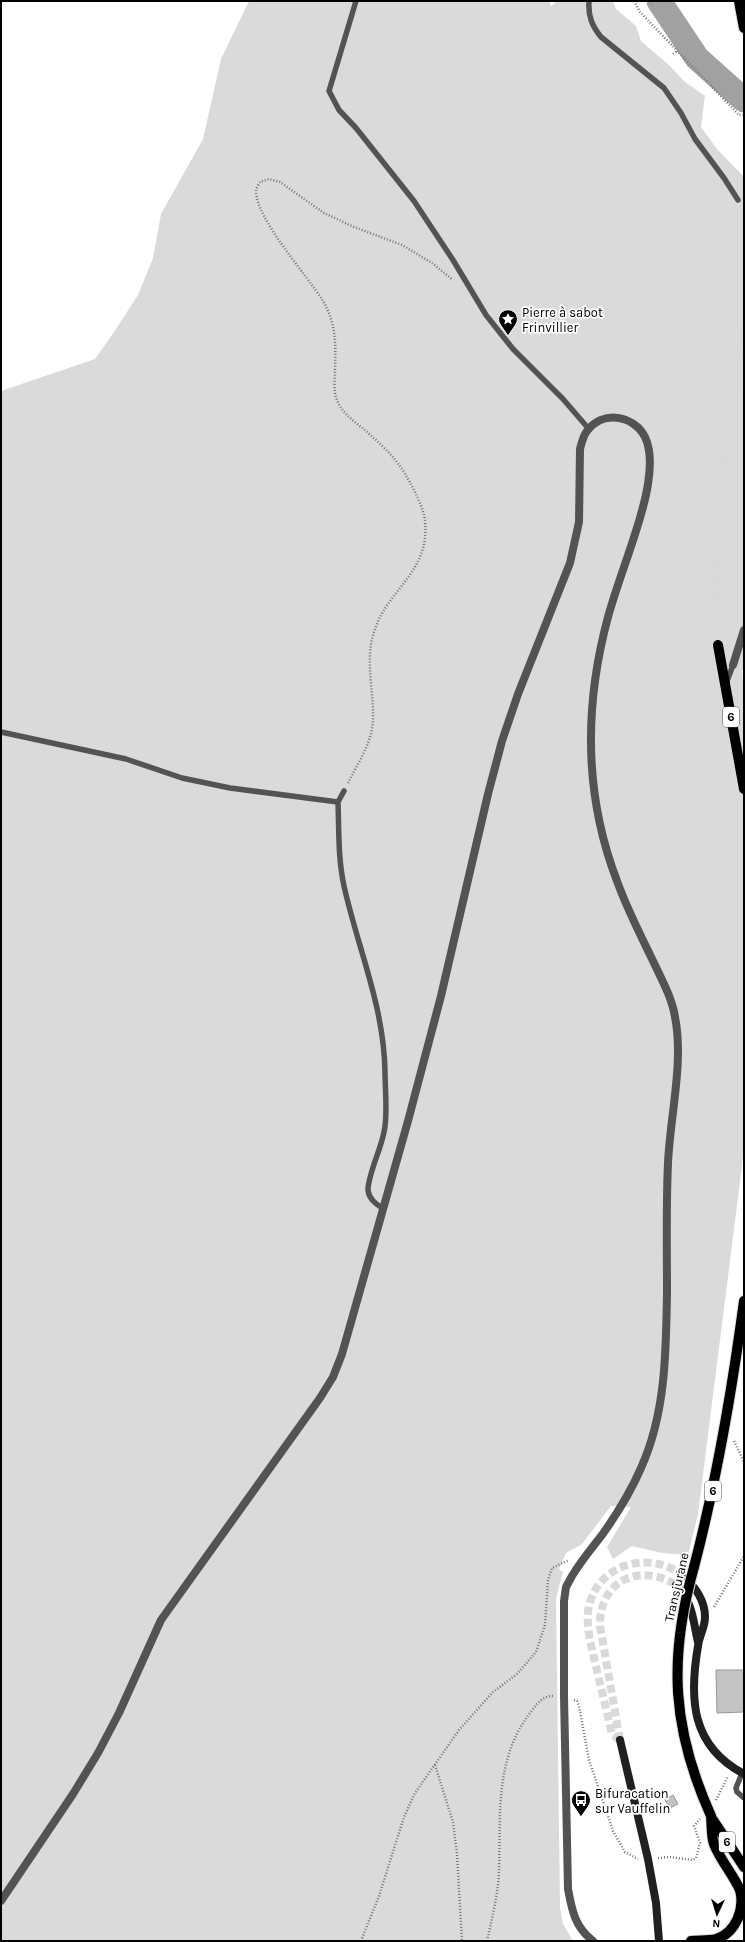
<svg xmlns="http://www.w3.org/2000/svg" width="745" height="1942" font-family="Karla,sans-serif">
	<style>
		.green { fill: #dadada }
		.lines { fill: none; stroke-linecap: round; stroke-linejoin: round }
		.river { stroke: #a1a1a1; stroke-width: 25 }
		.building { fill: #c3c3c3; stroke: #979797 }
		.secondary-tunnel { stroke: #d9d9d9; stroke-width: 8; stroke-dasharray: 8 4; stroke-linecap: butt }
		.primary-tunnel { stroke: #d9d9d9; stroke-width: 10; stroke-dasharray: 10 5; stroke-linecap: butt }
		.primary-casing { stroke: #dbdbdb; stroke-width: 12 }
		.path { stroke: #757575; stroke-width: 2.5; stroke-dasharray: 1 2; stroke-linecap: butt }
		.service { stroke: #535353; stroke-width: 5.5 }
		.minor { stroke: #535353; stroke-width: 8 }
		.tertiary { stroke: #535353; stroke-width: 8 }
		.secondary { stroke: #202020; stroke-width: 8 }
		.primary { stroke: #000; stroke-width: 10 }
		.primary-bridge-casing { stroke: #dbdbdb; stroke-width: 12; stroke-linecap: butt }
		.primary-bridge { stroke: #000; stroke-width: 10 }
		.labels { text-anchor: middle; stroke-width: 3.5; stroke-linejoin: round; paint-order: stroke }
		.shield { fill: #fff; stroke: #4c4c4c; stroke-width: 1 }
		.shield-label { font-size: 12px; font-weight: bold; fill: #000 }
		.poi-label { font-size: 13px; fill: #000; stroke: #fff; text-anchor: start }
		.street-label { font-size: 13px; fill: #000; stroke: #fff }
	</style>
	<rect width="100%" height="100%" fill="#fff"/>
	<path class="green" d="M249,1H549L551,6L557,1H613L616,9L636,26L641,41L669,65L685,82L705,96L701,127L717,149L744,177V670L742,671L744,683V1150L698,1514L688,1555L662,1553L632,1546L613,1559L607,1547L631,1507L611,1506L582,1544L566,1553L559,1569L563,1572L556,1598L560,1907L563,1924L573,1941H1V391L95,359L114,332L138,295L153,258L161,214L203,139L221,59Z"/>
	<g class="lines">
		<path class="river" d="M659,1L697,58L744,100"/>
	</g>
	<path class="building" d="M716,1670H744V1712L717,1713Z
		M673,1795L678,1804L670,1808L665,1800Z"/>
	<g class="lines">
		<path class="secondary-tunnel" d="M620,1740L612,1734L590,1641C588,1628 586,1615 590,1602C602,1563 648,1552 680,1573
			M620,1740L600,1626C599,1581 639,1562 676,1585"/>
		<path class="primary-tunnel" d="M718,645L715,607L714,526L744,329"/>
		<g class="primary-casing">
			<path id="primary" d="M739,1L744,28
				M718,645L744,789
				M694,1567C717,1479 732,1391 744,1301
				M713,1820L744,1867
				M691,1941C699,1940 708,1941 716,1939C736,1933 745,1909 740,1890C733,1874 720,1860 714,1844C711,1836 712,1825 711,1816"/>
		</g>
		<path class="path" d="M634,1L640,12L739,115H744
			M673,54L677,51
			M348,783C358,763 372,743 373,720C374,690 364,658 375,629C389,588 430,572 425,521C424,511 419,501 415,492C401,464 391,453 367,432C357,423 342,414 337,400C333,391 335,379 335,370C336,344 336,323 323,301C307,275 256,219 256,191C256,188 259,184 260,182L269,179L280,182L324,213L354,227L402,245L432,263L453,280
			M734,1441L744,1462
			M714,1607L744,1556
			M574,1700L577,1701L579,1706L589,1760L613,1831L625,1852L638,1859
			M435,1765L453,1822L457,1854L462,1941
			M716,1800L728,1776
			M658,1858L669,1857L693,1860L696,1858L700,1843L694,1826L700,1819
			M361,1941L379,1896L404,1817L415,1793L459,1730L493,1692L517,1674L536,1652L545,1625L548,1580L552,1568L569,1560
			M487,1941C492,1918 498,1895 499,1872C501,1816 494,1760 530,1713C536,1705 543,1695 554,1696"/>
		<path class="service" d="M356,1L329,91L339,110L356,128L414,201L453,260L486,315L513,349L563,399L588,428
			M589,1C588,16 592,26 601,37L664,88L681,113L695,139L724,178L738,200
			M726,684L733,665
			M1,732L126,759L182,778L230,788L338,802C339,830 338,859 344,886C358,949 384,1006 385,1072C385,1090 388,1115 384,1132C381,1149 368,1175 368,1190C369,1199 375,1203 382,1208
			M338,802L344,791
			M742,1773L736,1788L737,1792L744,1798"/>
		<path class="minor" d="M733,665L744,630"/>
		<path class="tertiary" d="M1,1901L73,1794L98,1753L119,1713L161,1620L320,1398L333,1377L342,1354L408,1121L441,996L488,794L502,741L518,694L570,563L579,522L580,449C582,442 583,436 587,431C602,410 634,415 645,437C657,462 644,506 636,531C627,560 616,588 608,617C584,706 584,795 617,881C627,909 641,936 654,963C662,980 672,998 675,1017C684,1062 670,1117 668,1163C666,1206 667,1249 667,1292C666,1351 666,1413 641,1468C631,1491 617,1514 602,1535C592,1548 581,1561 572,1576L566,1587L564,1601V1696L568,1889C572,1911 575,1927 593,1941"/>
		<path class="secondary" d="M680,1573C693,1584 705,1599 705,1617C705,1628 699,1636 698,1646C689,1699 691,1746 744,1774
			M676,1585C693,1601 693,1621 698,1642
			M620,1740L648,1859L656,1903L659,1941"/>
		<use href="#primary" class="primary"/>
		<g class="primary-bridge-casing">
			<path id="primary-bridge" d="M694,1567C668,1659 672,1729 711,1816"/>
		</g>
		<use href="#primary-bridge" class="primary-bridge"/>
	</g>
	<defs>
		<g id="sight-pin" transform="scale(1)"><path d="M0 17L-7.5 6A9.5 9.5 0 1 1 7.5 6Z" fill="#000" stroke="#fff"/><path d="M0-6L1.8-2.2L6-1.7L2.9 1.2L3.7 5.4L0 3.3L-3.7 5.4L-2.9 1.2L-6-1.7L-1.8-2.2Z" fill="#fff"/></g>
		<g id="bus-pin" transform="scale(1)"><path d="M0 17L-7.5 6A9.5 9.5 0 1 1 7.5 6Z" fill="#000" stroke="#fff"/><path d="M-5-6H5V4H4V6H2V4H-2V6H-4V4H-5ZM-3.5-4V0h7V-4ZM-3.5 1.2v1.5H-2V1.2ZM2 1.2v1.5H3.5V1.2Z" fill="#fff"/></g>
	</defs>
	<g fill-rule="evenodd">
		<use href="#sight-pin" x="508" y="319"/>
		<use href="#bus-pin" x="581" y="1800"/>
	</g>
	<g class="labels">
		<g class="shield">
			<rect x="723" y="707" width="16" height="20" rx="3"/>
			<rect x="705" y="1481" width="16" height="20" rx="3"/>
			<rect x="719" y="1832" width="16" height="20" rx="3"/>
		</g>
		<g class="shield-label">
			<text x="731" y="721">6</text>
			<text x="713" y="1495">6</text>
			<text x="727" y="1846">6</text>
		</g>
		<g class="poi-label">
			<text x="522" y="317">Pierre à sabot<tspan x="522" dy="15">Frinvillier</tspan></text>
			<text x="595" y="1798">Bifuracation<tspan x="595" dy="15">sur Vauffelin</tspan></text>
		</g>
		<g class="street-label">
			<text transform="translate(676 1587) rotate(-77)" y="5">Transjurane</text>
		</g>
	</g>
	<rect width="745" height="1942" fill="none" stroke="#000000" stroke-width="4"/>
	<g transform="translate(717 1914) rotate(184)" stroke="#ffffff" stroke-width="3" paint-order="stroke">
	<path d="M0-3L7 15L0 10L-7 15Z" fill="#000000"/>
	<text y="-6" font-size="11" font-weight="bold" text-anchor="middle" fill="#000000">N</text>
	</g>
</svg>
